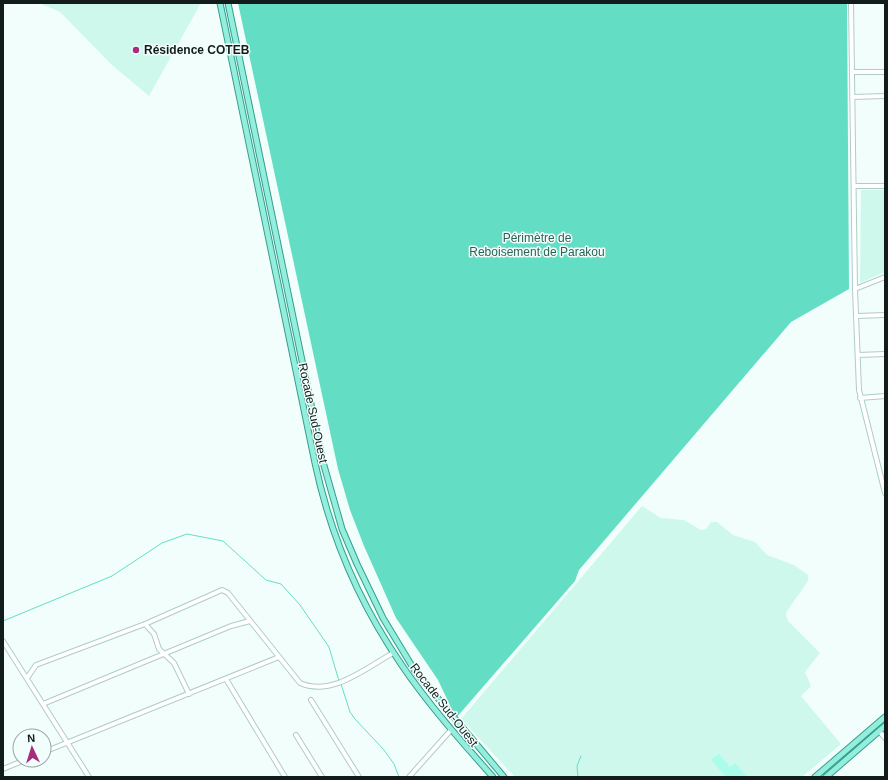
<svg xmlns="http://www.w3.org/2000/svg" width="888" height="780" font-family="Helvetica,sans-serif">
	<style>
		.built { fill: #cff8ed }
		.green { fill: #a9fdea }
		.forest { fill: #63ddc4 }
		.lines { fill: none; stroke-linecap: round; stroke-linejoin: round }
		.stream { stroke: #64dec5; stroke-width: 1 }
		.minor-casing { stroke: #afcdc5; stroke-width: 6 }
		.major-casing { stroke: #379e8b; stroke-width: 7 }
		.minor { stroke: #fff; stroke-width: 4 }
		.major { stroke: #93eedd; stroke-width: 5 }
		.poi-dot { fill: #a82c7e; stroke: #f2fefb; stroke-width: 1.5 }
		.labels { text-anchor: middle; stroke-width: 3; stroke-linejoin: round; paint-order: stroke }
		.poi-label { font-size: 12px; font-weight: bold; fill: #121d1b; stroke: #f2fefb; text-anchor: start }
		.park-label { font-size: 12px; fill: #2e6156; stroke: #f2fefb }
		.street-label { font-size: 12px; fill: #121d1b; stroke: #f2fefb }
	</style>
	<rect width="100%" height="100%" fill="#f2fefb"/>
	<path class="built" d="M39,3H201L149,96L112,65L60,12Z
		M861,190H885V272L860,283Z
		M642,506L661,518L684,520L701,530L706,529L711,522H717L733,535L755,542L767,555L794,565L808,575V581L787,611L786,615L788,621L820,653L805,672L811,686L801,696L841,744L802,777H515L461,719Z"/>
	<path class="green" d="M719,754L730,767L735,763L747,777H726L711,760Z"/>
	<path class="forest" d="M238,3H847L849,289L791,322L579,570L575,581L456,718L438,680L396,618L364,546L350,510L338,469Z"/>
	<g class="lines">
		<path class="stream" d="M3,621L112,576L162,543L187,534L223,541L266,580L281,584L300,605L329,647L339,681
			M341,684L350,712L355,719L384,750L394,764L399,777
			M578,777L577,766L581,756"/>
		<g class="minor-casing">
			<path id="minor" d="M851,3L855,289L859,390L885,493
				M852,72H885
				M853,97L885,96
				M855,186H885
				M855,289L885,277
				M857,316L885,315
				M858,355L885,354
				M860,398L885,396
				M145,624L154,634L159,649L174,663L189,694
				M3,641L89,777
				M27,678L36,665L145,624L222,590L228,593L300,683C332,697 366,668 393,653
				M226,679L285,777
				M311,700L359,777
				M43,704L231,626L250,621
				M879,731L885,738
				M296,735L322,777
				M44,752L279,657
				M3,769L25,760
				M409,777L451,730"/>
		</g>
		<g class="major-casing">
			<path id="major" d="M220,3L315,463C330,534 360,604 401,664C428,704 461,741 493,777
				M228,3L323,462L342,529L357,564L383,618L415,671L504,777
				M815,777L885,717
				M826,777L885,726"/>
		</g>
		<use href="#minor" class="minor"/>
		<use href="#major" class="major"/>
	</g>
	<circle class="poi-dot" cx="136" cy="50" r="4"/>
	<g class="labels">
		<g class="poi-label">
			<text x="144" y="54">Résidence COTEB</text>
		</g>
		<g class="park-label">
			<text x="537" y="242">Périmètre de<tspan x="537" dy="14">Reboisement de Parakou</tspan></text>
		</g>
		<g class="street-label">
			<text transform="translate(313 413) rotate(78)" y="4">Rocade Sud-Ouest</text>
			<text transform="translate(444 705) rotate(52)" y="4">Rocade Sud-Ouest</text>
		</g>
	</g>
	<rect width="888" height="780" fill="none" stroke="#121d1b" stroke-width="8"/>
	<g transform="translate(32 748) rotate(356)"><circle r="19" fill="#f2fefb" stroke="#98a4a1"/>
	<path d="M0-3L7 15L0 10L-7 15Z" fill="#a82c7e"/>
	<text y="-6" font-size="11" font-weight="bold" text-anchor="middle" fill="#121d1b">N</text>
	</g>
</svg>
